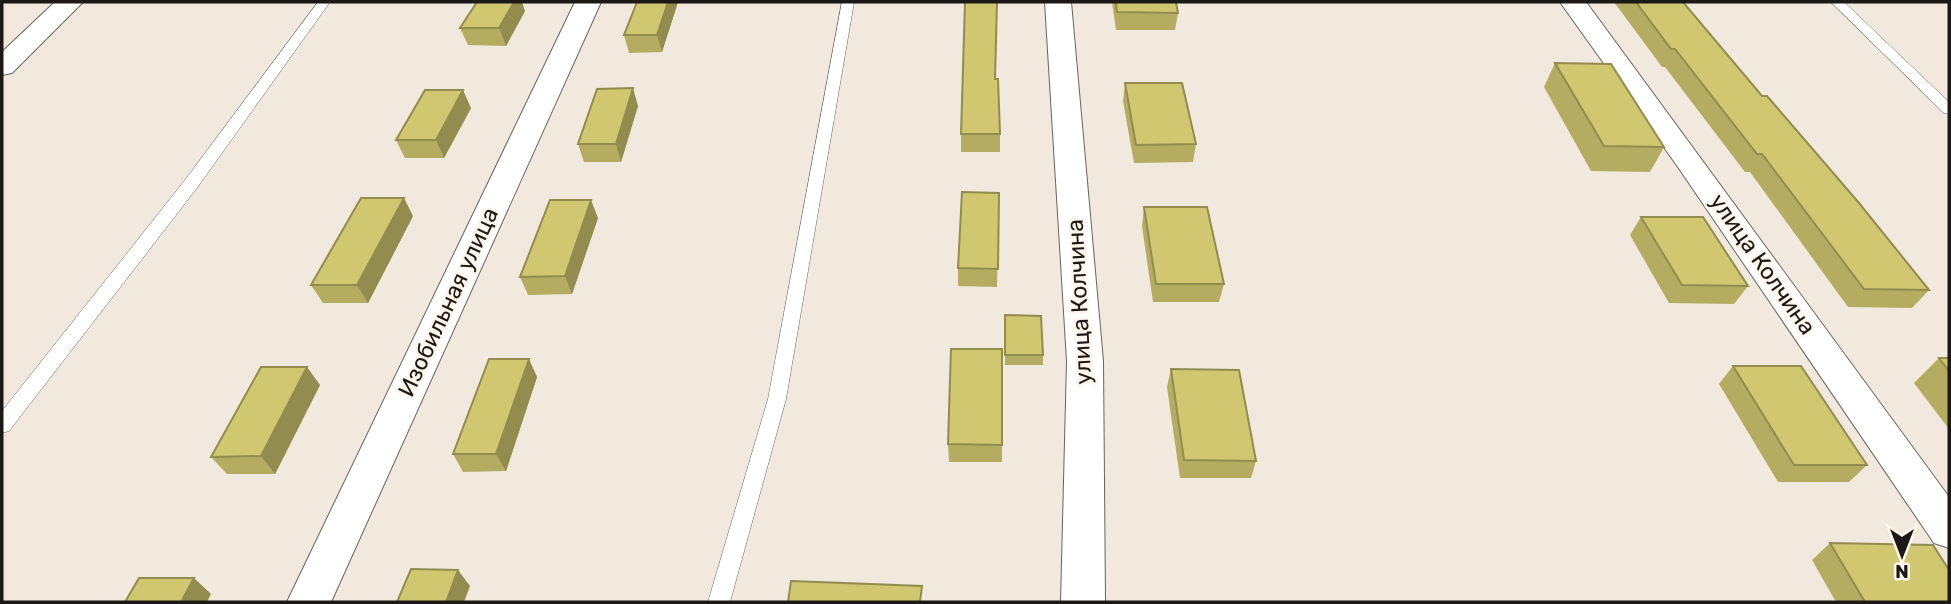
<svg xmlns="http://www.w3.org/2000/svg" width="1951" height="604" font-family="Rubik,sans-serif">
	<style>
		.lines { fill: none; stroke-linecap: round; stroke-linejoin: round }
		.service-casing { stroke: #6a635a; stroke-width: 1 }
		.minor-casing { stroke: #6a635a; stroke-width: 2 }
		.service { fill: #fff; fill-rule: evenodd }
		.minor { fill: #fff; fill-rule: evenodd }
		.wall { fill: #b3ac61 }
		.shaded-wall { fill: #928c4f }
		.building { fill: #d0c871; stroke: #928c4f; stroke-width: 2 }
		.labels { text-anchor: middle; stroke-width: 5; stroke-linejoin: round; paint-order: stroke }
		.street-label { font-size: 23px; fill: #1b1815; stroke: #fef5eb }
	</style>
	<rect width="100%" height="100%" fill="#f1e8de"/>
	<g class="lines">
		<g class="service-casing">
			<path id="service" d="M318,2H330L197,188L9,431L2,433V411L185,180Z
				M842,2H854L786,399L730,602H708L768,399Z
				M1831,2H1844L1949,102V114L1944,113Z"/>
		</g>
		<g class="minor-casing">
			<path id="minor" d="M55,2H83L12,73L2,75V52Z
				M575,2H601L331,602H287Z
				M1045,2H1071L1103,361L1105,602H1061L1067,361Z
				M1560,2H1586L1949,497V548L1934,543L1678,167Z"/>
		</g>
		<use href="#service" class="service"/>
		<use href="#minor" class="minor"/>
	</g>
	<path class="wall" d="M678,2L662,52L629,53L624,35Z
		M1112,2H1176L1178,13L1175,30H1116Z
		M1614,2H1683L1762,96L1929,290L1912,308L1848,307L1750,172H1745L1665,67H1662Z
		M525,11L506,46L468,45L460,28Z
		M1555,63L1664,147L1650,172L1591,171L1544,87Z
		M995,79L1000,134V152H961V134Z
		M1125,83L1196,144L1193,162L1134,163L1123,101Z
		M638,106L621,162H584L578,144Z
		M471,108L444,158H405L396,140Z
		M999,193L997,287L958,286V268Z
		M1144,207L1224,284L1219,302H1153L1142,226Z
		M413,216L368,303H323L311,285Z
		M1641,217L1748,286L1734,304L1669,303L1630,235Z
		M598,218L572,294L528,295L520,277Z
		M1005,315L1043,355V365H1005Z
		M1939,358H1949V429L1914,383Z
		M1733,366L1867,465L1849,482H1778L1719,384Z
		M1171,369L1256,461L1251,478H1180L1167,387Z
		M537,377L506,471L463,472L453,454Z
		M320,385L275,474H227L211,457Z
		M948,444L1002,445V462H949Z
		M1830,543L1949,602H1836L1812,560Z"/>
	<path class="shaded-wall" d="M514,2H522L525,11L506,46L499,28Z
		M668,2H678L662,52L657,35Z
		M633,88L638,106L621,162L616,144Z
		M463,90L471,108L444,158L436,140Z
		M404,198L413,216L368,303L357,285Z
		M591,200L598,218L572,294L565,276Z
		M529,359L537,377L506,471L496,454Z
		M307,367L320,385L275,474L261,456Z
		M458,570L470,586L464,602H446Z
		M194,578L211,594L207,602H181Z"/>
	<path class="building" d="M477,2H514L499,28H460Z
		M637,2H668L657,35H624Z
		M965,2H997L995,79H998L1000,134H961Z
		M1116,2H1176L1178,13L1117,12Z
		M1636,2H1683L1762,96H1767L1859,203L1929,290L1864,289L1762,154H1757L1675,49H1671Z
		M1555,63L1611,64L1664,147L1604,146Z
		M1125,83H1182L1196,144L1136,145Z
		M633,88L616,144H578L597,89Z
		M425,90H463L436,140H396Z
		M962,192L999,193L998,269L958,268Z
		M361,198H404L357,285H311Z
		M550,200H591L565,276L520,277Z
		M1144,207H1207L1224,284H1156Z
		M1641,217H1703L1748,286L1682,285Z
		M1005,315L1041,316L1043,355H1005Z
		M951,349H1002V445L948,444Z
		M1939,358H1949V371Z
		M489,359H529L496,454H453Z
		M1733,366H1801L1867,465H1794Z
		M261,367H307L261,456L211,457Z
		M1171,369L1239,370L1256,461L1184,460Z
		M1830,543L1933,545L1949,570V602H1865Z
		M411,569L458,570L446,602H397Z
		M139,578H194L181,602H125Z
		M791,581L922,586L920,602H788Z"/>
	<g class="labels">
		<g class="street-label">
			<text transform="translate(1763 264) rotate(55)" y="8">улица Колчина</text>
			<text transform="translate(448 302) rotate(-65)" y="8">Изобильная улица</text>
			<text transform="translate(1079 302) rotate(-93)" y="8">улица Колчина</text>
		</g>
	</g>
	<rect width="1951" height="604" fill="none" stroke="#1b1815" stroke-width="7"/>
	<g transform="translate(1902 555) rotate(180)" stroke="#fef5eb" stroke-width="5" paint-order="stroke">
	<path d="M0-5L12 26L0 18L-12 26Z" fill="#1b1815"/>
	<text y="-10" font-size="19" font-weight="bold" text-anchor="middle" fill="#1b1815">N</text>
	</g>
</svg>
